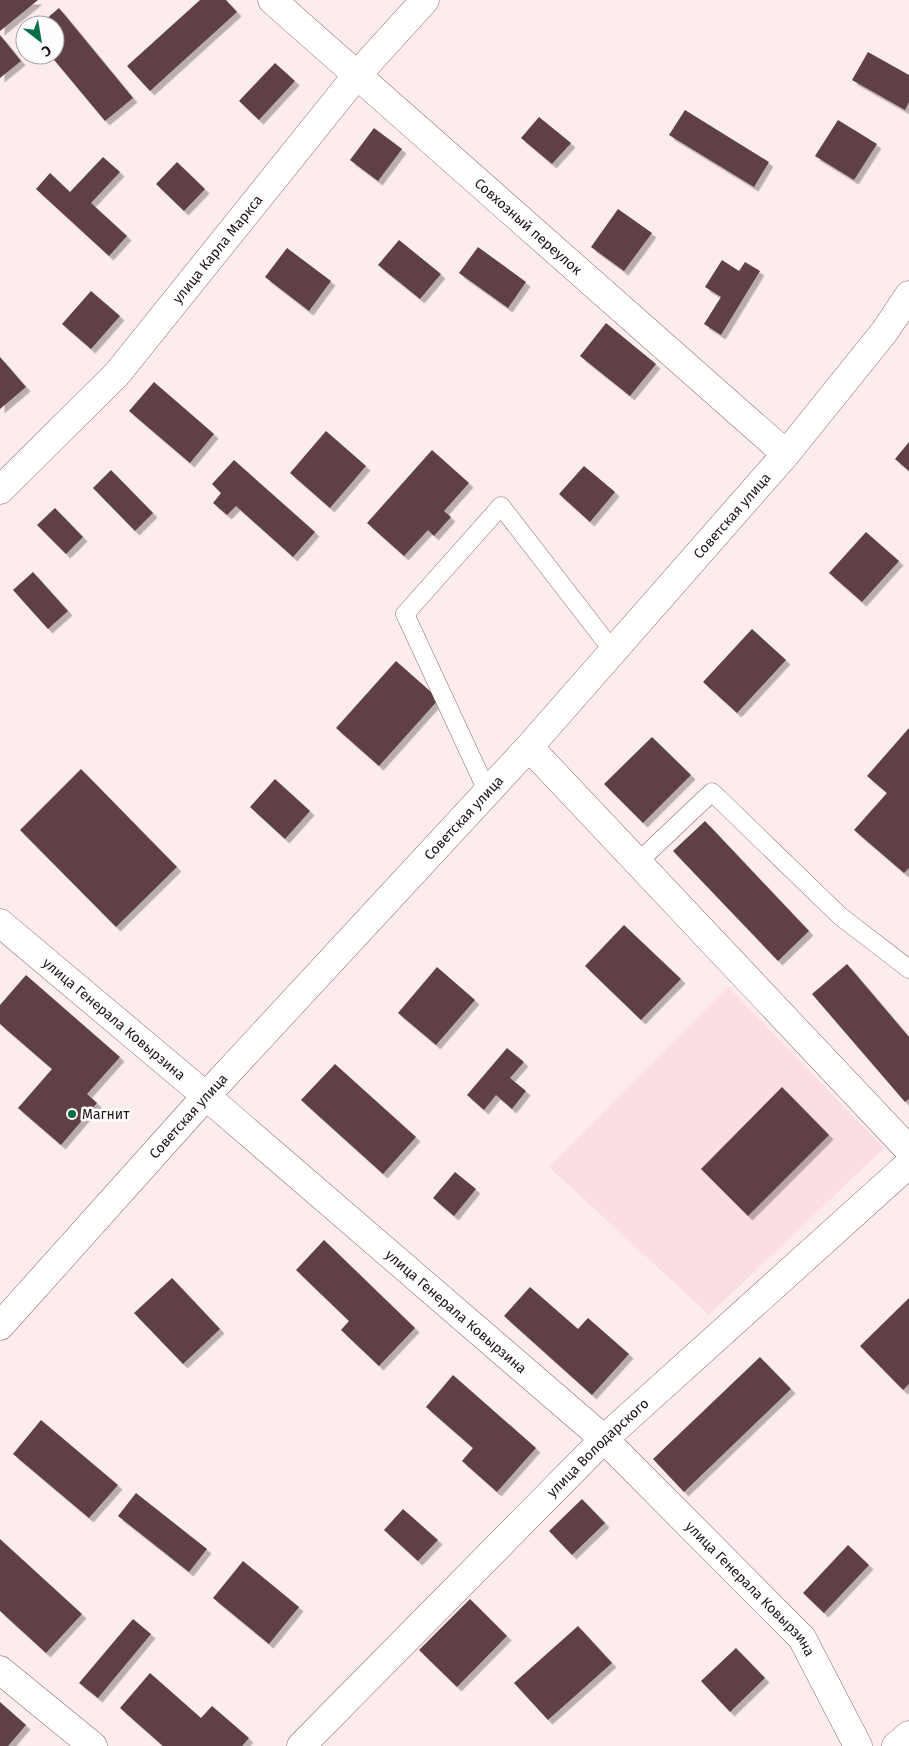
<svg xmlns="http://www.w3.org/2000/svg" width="909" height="1746" font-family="'Fira Sans',sans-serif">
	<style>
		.built { fill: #fbdee2 }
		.building { fill: #5f4045; filter: url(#shadow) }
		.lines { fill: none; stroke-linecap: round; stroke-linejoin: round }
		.service-casing { stroke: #8b6a6e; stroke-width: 19 }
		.minor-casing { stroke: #8b6a6e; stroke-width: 29 }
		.tertiary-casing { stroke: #8b6a6e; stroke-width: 29 }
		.service { stroke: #fff; stroke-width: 18 }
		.minor { stroke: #fff; stroke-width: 28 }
		.tertiary { stroke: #fff; stroke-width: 28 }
		.poi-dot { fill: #076f46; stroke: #fefefe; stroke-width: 2 }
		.labels { text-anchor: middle; stroke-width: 5; stroke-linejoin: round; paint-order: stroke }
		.street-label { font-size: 14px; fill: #201315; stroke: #fefefe }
		.poi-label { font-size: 14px; fill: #201315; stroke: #fefefe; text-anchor: start }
	</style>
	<defs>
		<filter id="shadow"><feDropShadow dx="4.5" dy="4.5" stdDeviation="0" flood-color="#0004"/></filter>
	</defs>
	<rect width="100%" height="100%" fill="#fcecee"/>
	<path class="built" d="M728,987L884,1148L709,1315L549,1167Z"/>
	<path class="building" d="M0,0H38L0,31Z
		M200,0H226L237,12L150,91L127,66Z
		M59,8L133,98L105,121L50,55H55V25H39Z
		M0,35L21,61L0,78Z
		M868,52L909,75V102L905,110L852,80Z
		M275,63L295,81L259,120L239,101Z
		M685,110L769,162L754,187L669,135Z
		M539,117L571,143L552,164L521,138Z
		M838,120L877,144L854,180L815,156Z
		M374,128L402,149L378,181L350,160Z
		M103,157L120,172L91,203L127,236L109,256L36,189L50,173L70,192Z
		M177,162L205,189L184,211L156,184Z
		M618,209L652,233L624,271L591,247Z
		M399,240L441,274L420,299L378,265Z
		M478,247L526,282L508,308L459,273Z
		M287,248L331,281L309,311L265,277Z
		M722,260L739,271L745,262L760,271L721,335L704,324L721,297L705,287Z
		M91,291L120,316L91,349L62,324Z
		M606,323L656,364L630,396L580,356Z
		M0,357L26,387L0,409Z
		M154,382L214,434L190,463L129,411Z
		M326,431L366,466L330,508L290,473Z
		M909,442V471L895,459Z
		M432,450L469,483L444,511L451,517L434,536L428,530L404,556L367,523Z
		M234,460L315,532L293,557L236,506L227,515L213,503L221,493L212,484Z
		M584,466L615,492L590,522L559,494Z
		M111,470L153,513L135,531L93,488Z
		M55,508L83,537L66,554L37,525Z
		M866,532L899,561L862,602L829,573Z
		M33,572L68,611L48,629L13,590Z
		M752,629L786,660L737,713L703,682Z
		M396,661L439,699L379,766L336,728Z
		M909,728V868L904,873L854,830L887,793L867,776Z
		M652,737L691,775L643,823L604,784Z
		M81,769L177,867L116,927L20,830Z
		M275,779L310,811L285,839L250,807Z
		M705,821L809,931L778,961L673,851Z
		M624,925L681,979L641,1020L585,966Z
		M847,964L909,1037V1099L905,1102L812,994Z
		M437,967L475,1000L436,1045L398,1013Z
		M26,975L120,1057L87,1094L97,1103L61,1145L18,1108L52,1069L0,1024V1005Z
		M507,1048L524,1062L510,1078L526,1091L512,1109L496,1095L484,1110L467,1095Z
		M335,1064L416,1137L383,1174L301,1100Z
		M782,1087L829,1135L748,1216L701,1169Z
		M455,1172L476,1189L454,1216L433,1198Z
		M324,1240L415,1328L379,1366L341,1330L349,1321L296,1270Z
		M172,1278L220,1329L183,1364L134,1313Z
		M530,1287L578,1329L588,1318L629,1354L592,1395L504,1316Z
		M909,1298V1384L903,1390L860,1346Z
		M760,1357L791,1389L684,1492L653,1459Z
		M453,1375L536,1448L497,1492L462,1461L473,1448L426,1407Z
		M41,1420L118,1485L89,1518L13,1454Z
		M136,1493L207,1549L189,1572L118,1516Z
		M582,1499L605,1523L572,1555L549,1531Z
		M403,1509L438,1540L418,1561L384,1530Z
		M0,1539L82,1614L46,1653L0,1611Z
		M848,1545L869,1565L824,1613L803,1593Z
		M243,1561L299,1607L269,1644L213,1598Z
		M470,1599L507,1636L457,1687L419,1650Z
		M133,1619L151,1634L98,1698L79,1683Z
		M578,1626L612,1663L548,1720L514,1683Z
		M736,1648L765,1678L730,1712L701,1681Z
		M150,1673L201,1718L212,1706L249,1738L242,1746H163L120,1708Z
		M0,1702L26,1725L8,1746H0Z"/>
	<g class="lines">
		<g class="service-casing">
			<path id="service" d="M488,793L405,614L501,506L613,651
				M638,862L712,792L840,916L909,969"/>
		</g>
		<g class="minor-casing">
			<g id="minor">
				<path id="s1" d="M272,0L786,454"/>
				<path id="s2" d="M0,490L117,374L357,75L425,0"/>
				<path d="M529,747L909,1150"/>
				<path id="s3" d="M0,923L206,1096L604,1439L802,1638L858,1746"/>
				<path d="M0,1670L93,1746"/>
				<path id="s4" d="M301,1746L604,1439L909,1164"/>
				<path d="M896,1746L909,1735"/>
			</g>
		</g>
		<g class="tertiary-casing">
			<g id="tertiary">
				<path id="s5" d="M0,1326L206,1096L529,747L786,454L885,331L909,295"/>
			</g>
		</g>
		<use href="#service" class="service"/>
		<use href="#minor" class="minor"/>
		<use href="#tertiary" class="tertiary"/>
	</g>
	<circle class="poi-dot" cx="72" cy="1114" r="5"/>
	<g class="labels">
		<g class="street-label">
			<text dy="5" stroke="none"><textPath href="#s1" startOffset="342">Совхозный переулок</textPath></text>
			<text dy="5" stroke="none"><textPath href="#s2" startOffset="325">улица Карла Маркса</textPath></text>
			<text dy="5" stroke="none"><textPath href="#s5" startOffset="1092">Советская улица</textPath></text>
			<text dy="5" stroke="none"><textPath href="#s5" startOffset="688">Советская улица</textPath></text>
			<text dy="5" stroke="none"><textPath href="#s3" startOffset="149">улица Генерала Ковырзина</textPath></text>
			<text dy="5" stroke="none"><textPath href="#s5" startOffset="282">Советская улица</textPath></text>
			<text dy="5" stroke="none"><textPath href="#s3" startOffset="599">улица Генерала Ковырзина</textPath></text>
			<text dy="5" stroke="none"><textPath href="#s4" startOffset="421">улица Володарского</textPath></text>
			<text dy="5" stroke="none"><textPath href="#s3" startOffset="1004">улица Генерала Ковырзина</textPath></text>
		</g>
		<g class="poi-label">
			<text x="82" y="1119">Магнит</text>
		</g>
	</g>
	<g transform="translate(40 40) rotate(149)"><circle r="24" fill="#fefefe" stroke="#a5a0a1"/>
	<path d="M0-4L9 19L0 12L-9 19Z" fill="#076f46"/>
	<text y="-8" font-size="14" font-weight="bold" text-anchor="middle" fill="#201315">С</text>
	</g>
</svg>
